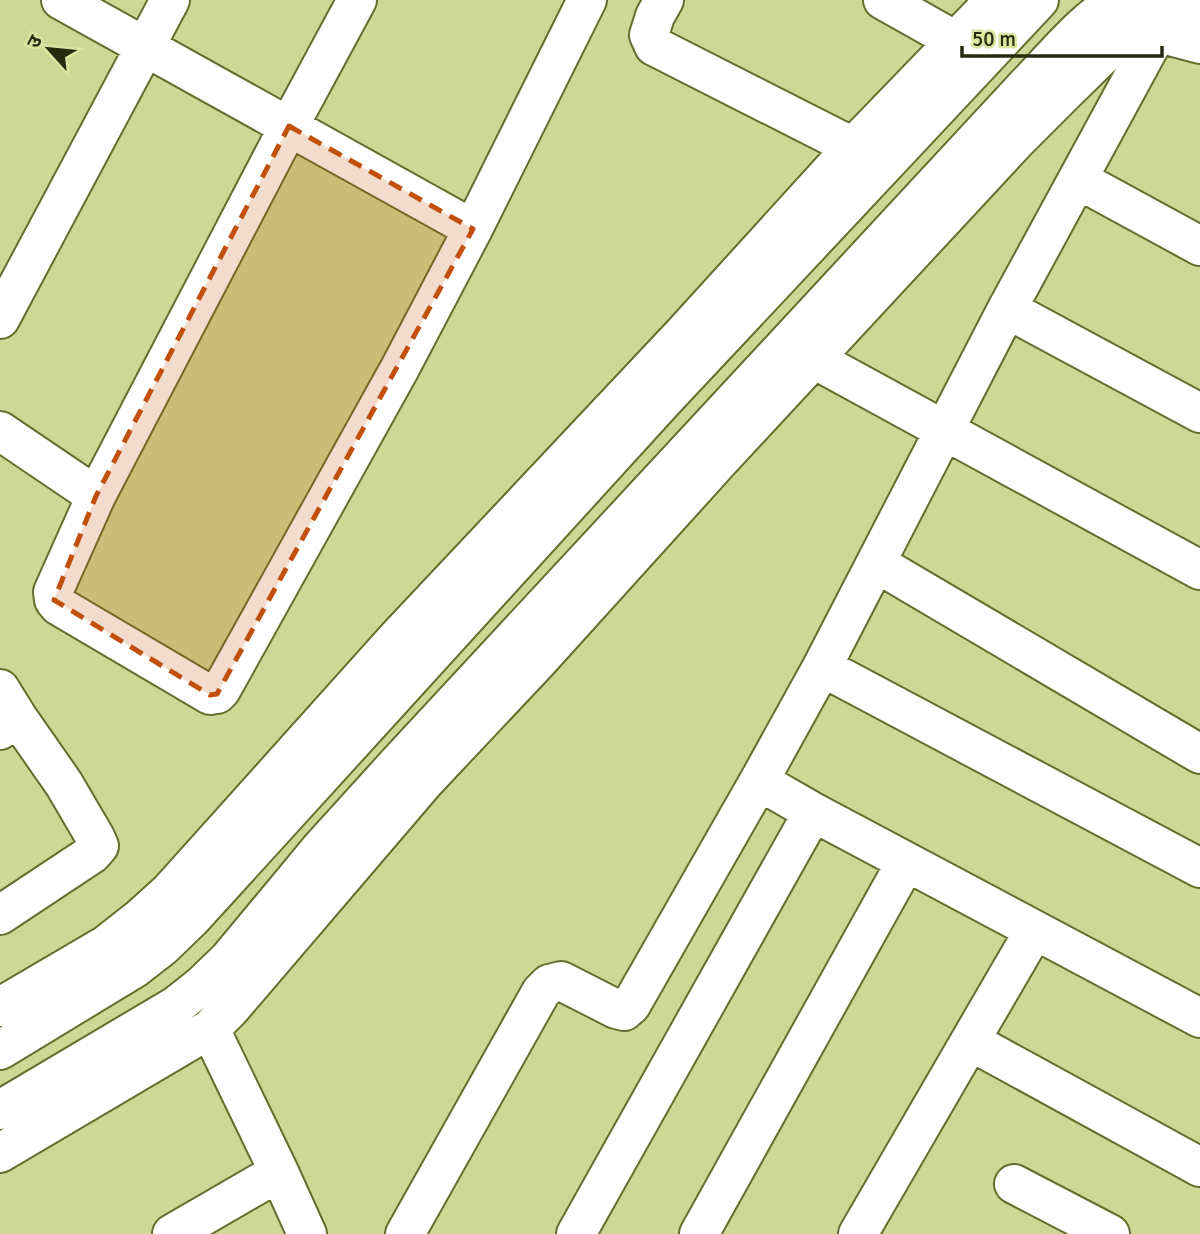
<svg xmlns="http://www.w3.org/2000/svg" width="1200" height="1234" font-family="Signika,'Noto Sans Devanagari',sans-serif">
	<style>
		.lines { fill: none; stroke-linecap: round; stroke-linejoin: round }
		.minor-casing { stroke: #656e2c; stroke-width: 42 }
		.minor { stroke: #fff; stroke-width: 38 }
		.marked { fill: #c1500c; fill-opacity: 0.2; stroke: #c1500c; stroke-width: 5; stroke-dasharray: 14 9; stroke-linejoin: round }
	</style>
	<rect width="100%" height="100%" fill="#cdd894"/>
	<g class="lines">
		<g class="minor-casing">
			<path id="minor" d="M61,0L473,229
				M357,0L289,126L96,496L53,592L54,600L59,606L210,695L217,694L221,690L400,368L473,229L587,0
				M664,0L655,16L649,35L654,46L853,147
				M883,0L956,41
				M1079,180L1200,246
				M1007,309L1200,413
				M0,319L170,0
				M814,359L1200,570
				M0,431L96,496
				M876,563L1200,754
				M822,667L1200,868
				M0,689L18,718L0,730
				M813,812L1200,1018
				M0,915L92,854L99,846L95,837L64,784L18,718
				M0,1007L106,945L139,919L170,891L397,638L683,334L853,147L995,0
				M210,1029L279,1172L307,1234
				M970,1041L1034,931
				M0,1050L135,968L162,947L192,918L662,402L1039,0
				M0,1110L177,1005L201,986L229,959L322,847L400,761L1025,87C1044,68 1091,12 1113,5C1137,0 1176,9 1200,14
				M0,1153L210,1029L230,1009L425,781L538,661L718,462L1015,142L1065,92L1110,48L1130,31L1143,29L1200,44
				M1014,1184L1110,1234
				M172,1234L279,1172
				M405,1234L541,992L549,984L561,981L616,1009L624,1011L631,1005L759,781L822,667L1007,309L1169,11
				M576,1234L813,812L759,781
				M699,1234L906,862
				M858,1234L970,1041L1200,1167"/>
		</g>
		<use href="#minor" class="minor"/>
	</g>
	<path class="marked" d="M289,126L473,229L217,694L210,695L54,600L96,496Z"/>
	<g transform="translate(49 49) rotate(297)" stroke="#dae5a0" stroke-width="5" paint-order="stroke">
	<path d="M0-5L12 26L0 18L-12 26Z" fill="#262a0e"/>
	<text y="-10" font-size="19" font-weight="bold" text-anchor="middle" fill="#262a0e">उ</text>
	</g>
	<path d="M962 46v10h200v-10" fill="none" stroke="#262a0e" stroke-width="3.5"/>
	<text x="972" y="46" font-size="21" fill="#262a0e" stroke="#dae5a0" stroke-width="5" paint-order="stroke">50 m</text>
</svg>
